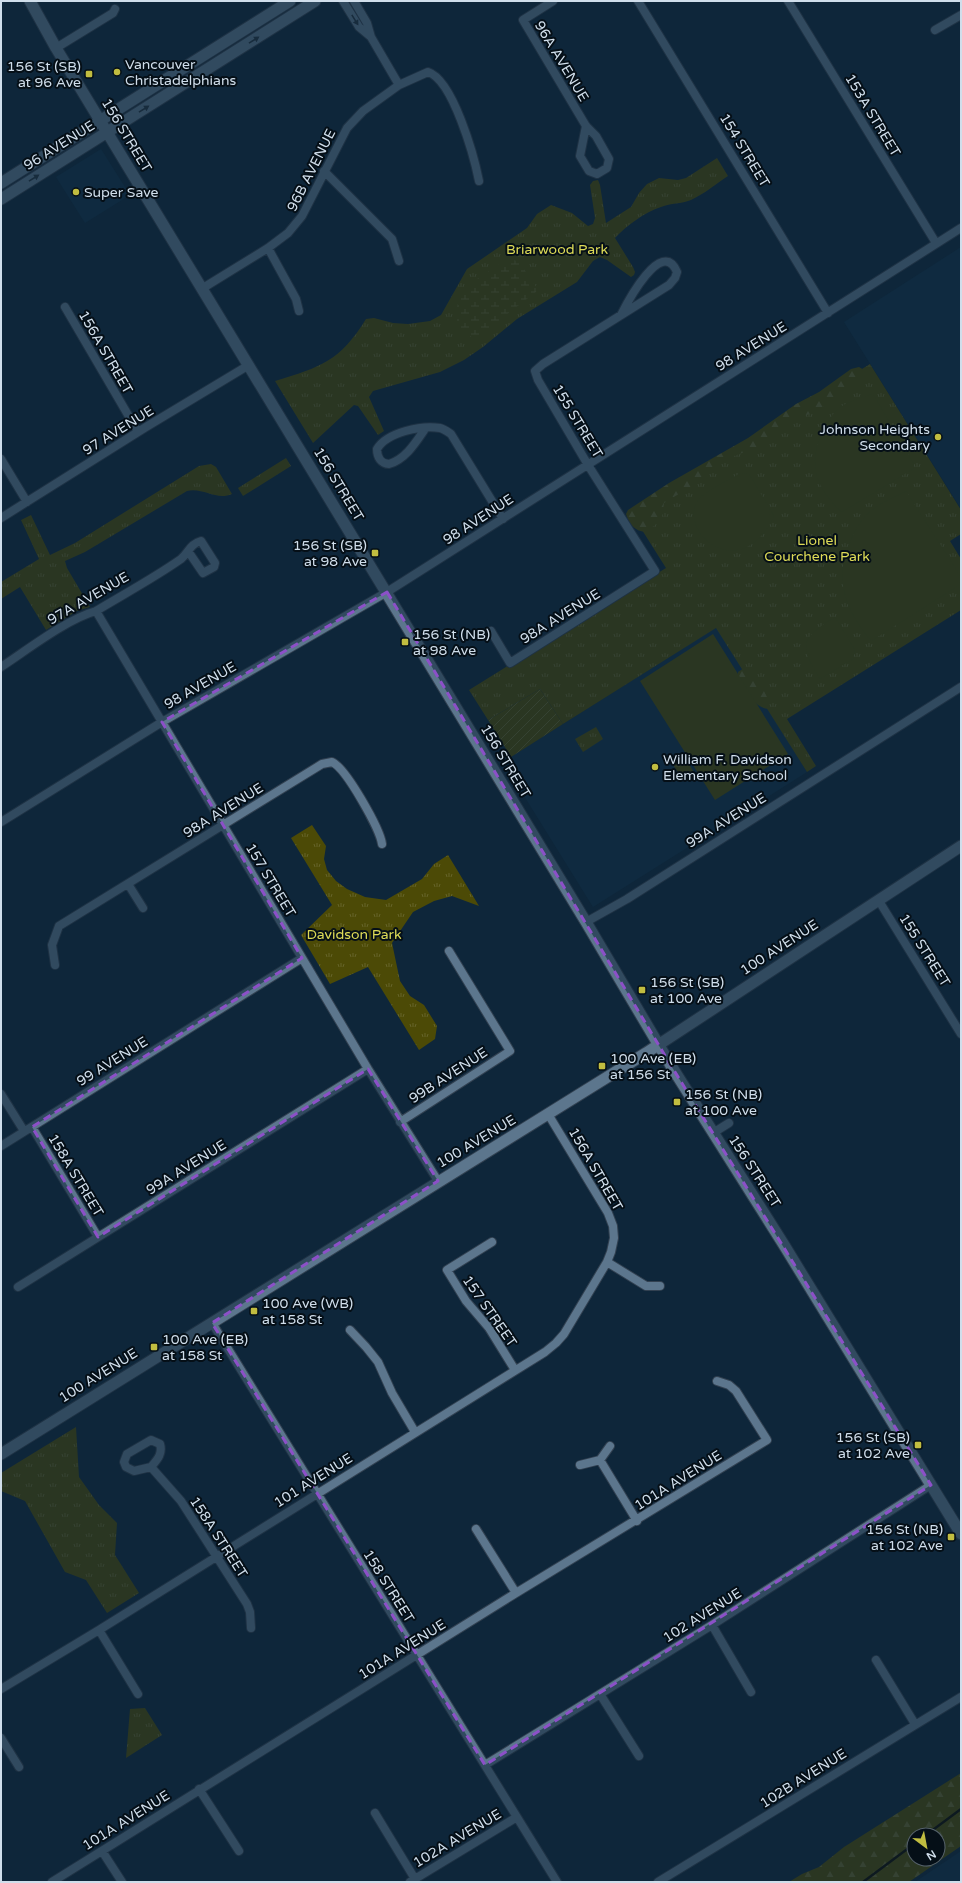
<svg xmlns="http://www.w3.org/2000/svg" width="962" height="1883" font-family="'Varela Round',sans-serif">
	<style>
		.built { fill: #103047 }
		.grass { fill: url(#grass-tufts) }
		.forest { fill: url(#forest-firs); fill-rule: evenodd }
		.wetland { fill: url(#wetland-marsh) }
		.garden { fill: url(#garden-furrows) }
		.pitch { fill: #4c4a06 }
		.lines { fill: none; stroke-linecap: round; stroke-linejoin: round }
		.stream { stroke: #0d0b00; stroke-width: 2.5 }
		.minor-casing { stroke: #324151; stroke-width: 10 }
		.secondary-casing { stroke: #324151; stroke-width: 13 }
		.minor { stroke: #5c768d; stroke-width: 8 }
		.secondary { stroke: #5c768d; stroke-width: 11 }
		.oneway { fill: #233340 }
		.marked { fill: none; stroke: #8c50c8; stroke-width: 3; stroke-dasharray: 8 5; stroke-linejoin: round }
		.poi-dot { fill: #c1bd40; stroke: #050f17; stroke-width: 1.5 }
		.labels { text-anchor: middle; stroke-width: 4; stroke-linejoin: round; paint-order: stroke }
		.street-label { font-size: 14px; fill: #d0deeb; stroke: #050f17 }
		.poi-label { font-size: 14px; fill: #d0deeb; stroke: #050f17; text-anchor: start }
		.park-label { font-size: 14px; fill: #dedb57; stroke: #050f17 }
	</style>
	<defs>
		<pattern id="grass-tufts" width="24" height="20" patternUnits="userSpaceOnUse"><rect width="24" height="20" fill="#4c4a06"/><path d="M3 7l-1-3M5 7V3M7 7l1-3M15 17l-1-3M17 17v-4M19 17l1-3" fill="none" stroke="#65642a"/></pattern>
		<pattern id="forest-firs" width="22" height="20" patternUnits="userSpaceOnUse"><rect width="22" height="20" fill="#4c4a06"/><path d="M5 1l3.5 6h-7zM16 11l3.5 6h-7z" fill="#65642a"/></pattern>
		<pattern id="wetland-marsh" width="20" height="14" patternUnits="userSpaceOnUse"><rect width="20" height="14" fill="#4c4a06"/><path d="M1 5h8M5 5V1M11 12h8M15 12V8" fill="none" stroke="#65642a"/></pattern>
		<pattern id="garden-furrows" width="10" height="10" patternUnits="userSpaceOnUse"><rect width="10" height="10" fill="#4c4a06"/><path d="M-1 1l2-2M0 10L10 0M9 11l2-2" fill="none" stroke="#65642a"/></pattern>
	</defs>
	<rect width="100%" height="100%" fill="#0e263a"/>
	<path class="built" d="M101,149L130,195L85,223L56,177Z
		M961,247V509L844,322Z
		M717,627L807,772L593,907L503,762Z
		M961,1851V1882H915Z"/>
	<path class="grass" d="M717,158L728,176C716,184 704,194 691,200C681,204 671,203 661,207C645,212 626,226 615,238L633,267L635,272L634,275L631,277L607,260L600,257L593,261L577,282L517,319L483,347L464,360L440,372L373,391L369,397L384,431L378,435L358,406L354,405L313,443L275,381C321,367 340,361 366,319L374,318L393,323L408,324L430,321L441,315L467,269L527,228L537,214L551,205L572,213L588,226L593,224L595,218L590,185L593,181L598,180L600,185L606,223L631,207L639,193L647,184L659,178L678,180L686,178Z
		M870,364L961,510V534L950,541L961,559V610L787,719L816,766L807,772L716,628L563,724L540,689L488,720L469,690L666,568L637,522L630,514Z
		M286,458L291,466L243,496L238,488Z
		M211,464L216,467L232,494C216,501 203,487 187,491L85,552L65,561L67,568L90,607L77,611L46,630L20,587L1,599V582L39,559L21,520L31,515L50,555L75,543L199,466Z
		M596,727L603,739L583,752L575,739Z
		M683,754L695,774L684,781L671,762Z
		M312,825L326,846L324,859L327,870L336,881L347,889L365,897L386,900L422,879L434,864L448,855L479,906L452,896L434,901L413,912L392,943L400,981L410,996L424,1005L437,1026L435,1039L419,1050L368,967L330,984L301,935L332,905L291,838Z
		M76,1427L79,1477L99,1505L117,1523L115,1555L139,1593L107,1613L86,1580L65,1572L25,1501L1,1491V1473Z
		M145,1708L162,1735L126,1758L130,1709Z"/>
	<path class="forest" d="M859,367L864,370L863,375L859,381L845,389L825,406L810,414L795,418L763,445L734,456L720,464L695,484L664,503L662,517L655,525L645,532C635,531 629,524 626,514L628,510L669,483L748,438L796,404L819,392L851,369Z
		M744,668C753,671 772,699 769,709C753,708 745,688 738,677V672Z
		M961,1773V1846L909,1882H789L802,1874L819,1867L844,1847ZM914,1835H938V1859H914Z"/>
	<path class="wetland" d="M509,258L519,262L537,288L536,292L475,339L470,336L460,335L457,330V306L462,295L474,281Z"/>
	<path class="garden" d="M540,689L563,724L511,757L488,720Z"/>
	<path class="pitch" d="M873,394L914,464L913,469L842,512C817,490 807,464 822,433C826,425 832,414 839,408C849,401 862,397 873,394Z
		M741,473L749,474L774,516C740,588 675,530 699,499C704,492 732,478 741,473Z
		M906,491L961,577L958,586L871,641C845,609 833,579 851,540C856,528 862,518 872,510C882,502 895,497 906,491Z
		M835,617L855,650L853,659L820,679C799,645 800,639 835,617Z
		M713,634L788,754L715,800L640,681Z"/>
	<g class="lines">
		<path class="stream" d="M926,1835L961,1809
			M863,1882L914,1844"/>
		<g class="minor-casing">
			<path id="minor" d="M343,1L359,27L371,37
				M354,1L367,23L371,37L399,85L428,72C453,80 474,156 479,181
				M553,1L523,20L586,126L596,136L609,159L607,168L597,174L589,171L580,156L586,126
				M638,1L828,313
				M788,1L936,243
				M935,30L961,15
				M56,48L113,13L115,9
				M324,171L392,239L399,261
				M268,248L296,299L299,311
				M203,288L268,248L288,233L302,216L347,128L363,111L399,85
				M65,307L138,432
				M425,429C416,442 406,459 389,464C381,464 377,457 377,449C387,432 422,425 440,428C444,429 448,432 451,434L503,519
				M1,459L27,502
				M1,518L146,427L249,365
				M96,611L368,1069L438,1181
				M491,631L510,663L655,571L588,465L538,380L535,371L543,364L669,285L675,278L677,272C662,236 627,303 621,315
				M1,667C27,650 67,619 96,611C124,594 154,578 181,559C189,552 190,544 201,541L215,563L214,567L203,573L188,551
				M1,822L162,722L387,592L961,228
				M128,884L143,908
				M879,901L961,1034
				M586,922L627,899L961,687
				M55,965L52,945L59,926L322,764L332,762C346,768 380,829 382,844
				M1,1094L24,1131
				M400,1122L510,1051L449,951
				M32,1127L98,1237
				M713,1133L729,1123
				M1,1146L302,958
				M492,1242L447,1270L466,1301L489,1328L515,1370
				M607,1262L646,1286H660
				M18,1287L368,1069
				M212,1323L557,1882
				M350,1330L366,1347L378,1362L392,1393L415,1432
				M600,1460L637,1521
				M580,1465L600,1460L610,1446
				M151,1467L134,1471L126,1467L124,1462L127,1454L151,1440L160,1444C163,1454 157,1460 151,1467L181,1501L247,1604L250,1612L251,1628
				M476,1529L516,1593
				M712,1625L751,1692
				M99,1630L138,1694
				M876,1660L915,1724
				M1,1689L99,1630L545,1352L556,1343L564,1334L607,1262L611,1252L614,1238L613,1226L608,1213L548,1114
				M600,1694L639,1756
				M1,1738L19,1767
				M485,1765L712,1625L931,1485
				M199,1789L239,1851
				M375,1813L415,1879
				M102,1851L122,1882
				M52,1882L516,1593L767,1440L736,1391L729,1385L717,1381
				M410,1882L517,1817
				M658,1882L961,1697"/>
		</g>
		<g class="secondary-casing">
			<path id="secondary" d="M30,1L56,48L586,922L670,1064L784,1245L961,1534
				M1,183L290,1
				M1,199L315,1
				M1,1454L646,1053L961,846"/>
		</g>
		<use href="#minor" class="minor"/>
		<use href="#secondary" class="secondary"/>
	</g>
	<defs><path id="oneway-solid" d="M-6-.8H1V-3.2L6.5 0L1 3.2V.8H-6Z"/></defs>
	<g class="oneway">
		<use href="#oneway-solid" transform="translate(355 20) rotate(58)"/>
		<use href="#oneway-solid" transform="translate(254 40) rotate(-32)"/>
		<use href="#oneway-solid" transform="translate(144 109) rotate(-32)"/>
		<use href="#oneway-solid" transform="translate(34 178) rotate(-32)"/>
	</g>
	<path d="M0 0H962V1883H0ZM387,592L670,1064L931,1485L485,1765L212,1323L438,1181L368,1069L98,1237L32,1127L302,958L162,722Z" fill="#0e263a" fill-opacity=".55" fill-rule="evenodd"/>
	<path class="marked" d="M387,592L670,1064L931,1485L485,1765L212,1323L438,1181L368,1069L98,1237L32,1127L302,958L162,722Z"/>
	<g class="poi-dot">
		<circle cx="117" cy="72" r="4"/>
		<rect x="85" y="70" width="8" height="8" rx="2"/>
		<circle cx="76" cy="192" r="4"/>
		<circle cx="938" cy="437" r="4"/>
		<rect x="371" y="549" width="8" height="8" rx="2"/>
		<rect x="401" y="638" width="8" height="8" rx="2"/>
		<circle cx="655" cy="767" r="4"/>
		<rect x="638" y="986" width="8" height="8" rx="2"/>
		<rect x="598" y="1062" width="8" height="8" rx="2"/>
		<rect x="673" y="1098" width="8" height="8" rx="2"/>
		<rect x="250" y="1307" width="8" height="8" rx="2"/>
		<rect x="150" y="1343" width="8" height="8" rx="2"/>
		<rect x="914" y="1441" width="8" height="8" rx="2"/>
		<rect x="947" y="1533" width="8" height="8" rx="2"/>
	</g>
	<g class="labels">
		<g class="street-label">
			<text transform="translate(562 61) rotate(59)" y="5">96A AVENUE</text>
			<text transform="translate(873 115) rotate(59)" y="5">153A STREET</text>
			<text transform="translate(127 135) rotate(59)" y="5">156 STREET</text>
			<text transform="translate(59 145) rotate(-32)" y="5">96 AVENUE</text>
			<text transform="translate(745 150) rotate(59)" y="5">154 STREET</text>
			<text transform="translate(311 170) rotate(-63)" y="5">96B AVENUE</text>
			<text transform="translate(751 346) rotate(-32)" y="5">98 AVENUE</text>
			<text transform="translate(106 352) rotate(60)" y="5">156A STREET</text>
			<text transform="translate(578 421) rotate(59)" y="5">155 STREET</text>
			<text transform="translate(118 430) rotate(-32)" y="5">97 AVENUE</text>
			<text transform="translate(339 484) rotate(59)" y="5">156 STREET</text>
			<text transform="translate(478 519) rotate(-33)" y="5">98 AVENUE</text>
			<text transform="translate(88 598) rotate(-30)" y="5">97A AVENUE</text>
			<text transform="translate(560 616) rotate(-32)" y="5">98A AVENUE</text>
			<text transform="translate(200 685) rotate(-30)" y="5">98 AVENUE</text>
			<text transform="translate(506 761) rotate(59)" y="5">156 STREET</text>
			<text transform="translate(223 810) rotate(-32)" y="5">98A AVENUE</text>
			<text transform="translate(726 820) rotate(-32)" y="5">99A AVENUE</text>
			<text transform="translate(271 880) rotate(59)" y="5">157 STREET</text>
			<text transform="translate(779 947) rotate(-33)" y="5">100 AVENUE</text>
			<text transform="translate(925 950) rotate(58)" y="5">155 STREET</text>
			<text transform="translate(112 1061) rotate(-32)" y="5">99 AVENUE</text>
			<text transform="translate(448 1075) rotate(-33)" y="5">99B AVENUE</text>
			<text transform="translate(476 1141) rotate(-31)" y="5">100 AVENUE</text>
			<text transform="translate(186 1167) rotate(-32)" y="5">99A AVENUE</text>
			<text transform="translate(596 1169) rotate(60)" y="5">156A STREET</text>
			<text transform="translate(755 1171) rotate(57)" y="5">156 STREET</text>
			<text transform="translate(76 1175) rotate(59)" y="5">158A STREET</text>
			<text transform="translate(490 1311) rotate(55)" y="5">157 STREET</text>
			<text transform="translate(98 1375) rotate(-32)" y="5">100 AVENUE</text>
			<text transform="translate(313 1480) rotate(-32)" y="5">101 AVENUE</text>
			<text transform="translate(678 1480) rotate(-32)" y="5">101A AVENUE</text>
			<text transform="translate(219 1537) rotate(57)" y="5">158A STREET</text>
			<text transform="translate(389 1586) rotate(58)" y="5">158 STREET</text>
			<text transform="translate(702 1615) rotate(-32)" y="5">102 AVENUE</text>
			<text transform="translate(402 1649) rotate(-32)" y="5">101A AVENUE</text>
			<text transform="translate(803 1778) rotate(-32)" y="5">102B AVENUE</text>
			<text transform="translate(126 1820) rotate(-32)" y="5">101A AVENUE</text>
			<text transform="translate(457 1838) rotate(-31)" y="5">102A AVENUE</text>
		</g>
		<g class="poi-label">
			<text x="125" y="69">Vancouver<tspan x="125" dy="16">Christadelphians</tspan></text>
			<text x="81" y="71" text-anchor="end">156 St (SB)<tspan x="81" dy="16">at 96 Ave</tspan></text>
			<text x="84" y="197">Super Save</text>
			<text x="930" y="434" text-anchor="end">Johnson Heights<tspan x="930" dy="16">Secondary</tspan></text>
			<text x="367" y="550" text-anchor="end">156 St (SB)<tspan x="367" dy="16">at 98 Ave</tspan></text>
			<text x="413" y="639">156 St (NB)<tspan x="413" dy="16">at 98 Ave</tspan></text>
			<text x="663" y="764">William F. Davidson<tspan x="663" dy="16">Elementary School</tspan></text>
			<text x="650" y="987">156 St (SB)<tspan x="650" dy="16">at 100 Ave</tspan></text>
			<text x="610" y="1063">100 Ave (EB)<tspan x="610" dy="16">at 156 St</tspan></text>
			<text x="685" y="1099">156 St (NB)<tspan x="685" dy="16">at 100 Ave</tspan></text>
			<text x="262" y="1308">100 Ave (WB)<tspan x="262" dy="16">at 158 St</tspan></text>
			<text x="162" y="1344">100 Ave (EB)<tspan x="162" dy="16">at 158 St</tspan></text>
			<text x="910" y="1442" text-anchor="end">156 St (SB)<tspan x="910" dy="16">at 102 Ave</tspan></text>
			<text x="943" y="1534" text-anchor="end">156 St (NB)<tspan x="943" dy="16">at 102 Ave</tspan></text>
		</g>
		<g class="park-label">
			<text x="557" y="254">Briarwood Park</text>
			<text x="817" y="545">Lionel<tspan x="817" dy="16">Courchene Park</tspan></text>
			<text x="354" y="939">Davidson Park</text>
		</g>
	</g>
	<rect width="962" height="1883" fill="none" stroke="#d0deeb" stroke-width="4"/>
	<g transform="translate(926 1847) rotate(148)"><circle r="19" fill="#050f17" stroke="#56626c"/>
	<path d="M0-3L7 15L0 10L-7 15Z" fill="#c1bd40"/>
	<text y="-6" font-size="11" font-weight="bold" text-anchor="middle" fill="#d0deeb">N</text>
	</g>
</svg>
